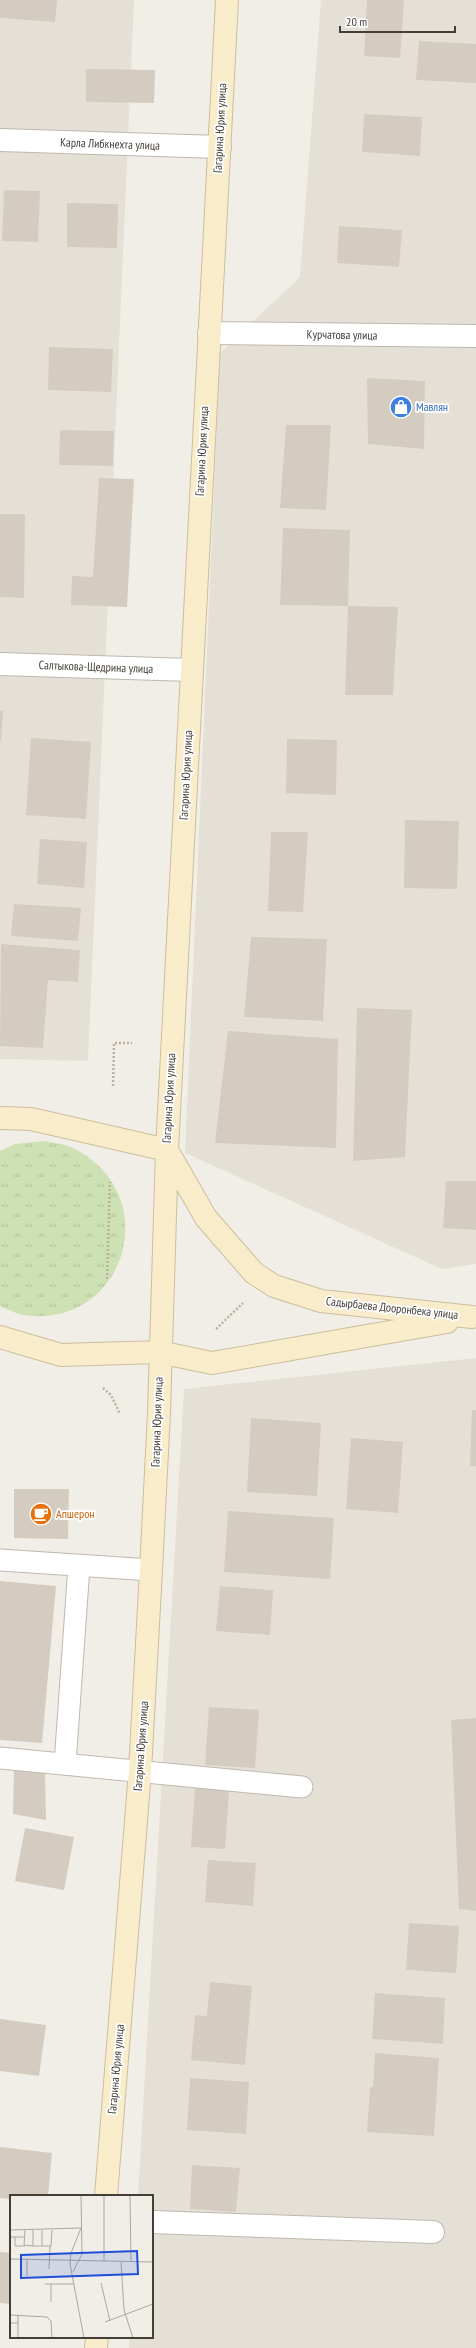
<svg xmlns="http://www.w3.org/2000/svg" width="476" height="2348" font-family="'PT Sans Narrow',sans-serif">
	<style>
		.residential { fill: #e5e0d6 }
		.grass { fill: url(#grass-tufts) }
		.building { fill: #d4ccc1 }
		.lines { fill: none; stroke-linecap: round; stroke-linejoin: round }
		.lane-casing { stroke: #bfb8ae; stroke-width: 23 }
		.street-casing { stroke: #bfb8ae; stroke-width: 24 }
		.secondary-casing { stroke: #ccbe9c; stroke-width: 24 }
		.path { stroke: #bcb09e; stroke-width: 2.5; stroke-dasharray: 2 2; stroke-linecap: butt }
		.lane { stroke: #fff; stroke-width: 21 }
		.street { stroke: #fff; stroke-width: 22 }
		.secondary { stroke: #f8ecca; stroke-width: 22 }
		.labels { text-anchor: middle; stroke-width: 3.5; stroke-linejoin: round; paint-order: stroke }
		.street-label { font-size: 12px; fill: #433e37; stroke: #fff }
		.shop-label { font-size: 12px; fill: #366cbe; stroke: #fff; text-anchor: start }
		.food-label { font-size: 12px; fill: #c56008; stroke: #fff; text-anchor: start }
		.inset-road { fill: none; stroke: #aba8a1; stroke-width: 1 }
		.view { fill: #1d4ed8; fill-opacity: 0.15; stroke: #1d4ed8; stroke-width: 2 }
		.inset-edge { fill: none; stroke: #433e37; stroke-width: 2 }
	</style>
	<defs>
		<pattern id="grass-tufts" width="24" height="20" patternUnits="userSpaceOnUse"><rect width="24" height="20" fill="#cee1b4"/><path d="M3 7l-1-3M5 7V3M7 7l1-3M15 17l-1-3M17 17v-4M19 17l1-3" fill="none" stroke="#b2c29b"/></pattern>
	</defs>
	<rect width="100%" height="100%" fill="#f1eee7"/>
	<path class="residential" d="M0,0H134L88,1061L0,1059Z
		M321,0H476V1264L442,1269L185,1153L220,353L300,277Z
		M476,1358V2348H129L130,2337H152V2196H138L184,1389Z"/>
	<path class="grass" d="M44,1141C53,1143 65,1144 73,1148C166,1194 126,1330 23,1315C15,1313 7,1309 0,1306V1151L15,1144Z"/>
	<path class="building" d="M0,0H57L55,22L0,18Z
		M367,0H404L400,58L364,56Z
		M419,41L476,44V83L416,80Z
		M86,69L155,70L154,103L86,102Z
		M364,114L422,117L420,156L362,152Z
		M4,190L40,191L38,242L2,241Z
		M67,203L118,204L117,248L67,247Z
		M339,226L402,230L399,267L337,263Z
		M49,347L113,349L111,392L48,390Z
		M367,378L425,381L424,449L368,444Z
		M286,425H331L326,510L280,508Z
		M60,430L114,431L113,466L59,465Z
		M99,478L134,479L127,607L71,605L72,576L93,577Z
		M0,514H25L24,598L0,597Z
		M283,528L350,530L348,606L280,605Z
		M348,606L398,607L393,695H345Z
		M0,711H3L1,741H0Z
		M31,738L91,742L86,819L26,815Z
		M287,739L337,740L336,795L286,793Z
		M405,820L459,821L457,889L404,888Z
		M271,832H308L303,912L268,911Z
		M40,839L87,842L84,888L37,884Z
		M14,904L81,908L78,941L11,936Z
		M251,937L327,939L323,1021L244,1017Z
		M1,944L80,950L78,982L48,980L43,1048L0,1046Z
		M357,1008L412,1010L405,1157L353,1161Z
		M228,1031L338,1039L336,1148L215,1143Z
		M446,1181H476V1230L443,1228Z
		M472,1410H476V1466H470Z
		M251,1418L321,1423L317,1496L247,1492Z
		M351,1438L403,1442L398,1513L346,1509Z
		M14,1489H69L68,1539L14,1538Z
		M228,1511L334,1518L330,1579L224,1572Z
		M0,1581L56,1586L42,1743L0,1740Z
		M220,1586L273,1590L270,1635L216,1631Z
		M209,1707L259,1710L255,1768L205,1765Z
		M476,1718V1911L459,1909L451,1720Z
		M14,1767L45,1771L46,1820L13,1814Z
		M195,1788L229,1791L225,1849L191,1847Z
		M25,1828L74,1837L64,1890L15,1881Z
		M208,1860L256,1863L253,1906L205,1902Z
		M409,1923L459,1926L456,1973L406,1970Z
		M210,1982L252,1986L245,2065L191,2060L195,2015L207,2016Z
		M375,1993L445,1998L443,2044L372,2039Z
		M0,2019L46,2025L39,2076L0,2071Z
		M375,2053L439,2058L434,2136L367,2132L370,2087H373Z
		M190,2078L249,2082L246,2134L187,2130Z
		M0,2147L52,2153L48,2196H11V2199L0,2198Z
		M192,2165L240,2168L236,2212L190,2209Z
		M0,2252L11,2253V2304L0,2303Z"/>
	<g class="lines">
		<g class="lane-casing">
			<path id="lane" d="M0,1560L151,1570
				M0,1758L302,1787
				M65,1764L79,1566"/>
		</g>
		<g class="street-casing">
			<path id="street" d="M0,140L220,147
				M209,333L476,336
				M0,664L191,670
				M152,2222L433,2232"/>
		</g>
		<g class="secondary-casing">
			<path id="secondary" d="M0,1118L31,1119L167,1150L206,1218L254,1273L274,1286L321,1301L472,1317
				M0,1337L61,1355L159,1352L212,1363L447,1322
				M106,2196L140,1771L151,1570L159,1413L167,1150L227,0
				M96,2348L97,2337"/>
		</g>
		<path class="path" d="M113,1086L114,1043H132
			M107,1279L110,1182
			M216,1329L243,1303
			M103,1388L111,1395L120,1414"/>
		<use href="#lane" class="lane"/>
		<use href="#street" class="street"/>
		<use href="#secondary" class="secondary"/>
	</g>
	<defs>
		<g id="shop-disc" transform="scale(1.15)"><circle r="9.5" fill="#3f7fe0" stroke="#fff"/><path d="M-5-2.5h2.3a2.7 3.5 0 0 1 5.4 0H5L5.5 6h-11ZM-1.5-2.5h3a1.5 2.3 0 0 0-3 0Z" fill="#fff"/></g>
		<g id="cafe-disc" transform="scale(1.15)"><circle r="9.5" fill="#e8710a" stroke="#fff"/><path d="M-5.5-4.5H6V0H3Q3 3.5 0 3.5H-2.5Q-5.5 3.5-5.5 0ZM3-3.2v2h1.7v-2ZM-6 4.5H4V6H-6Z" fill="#fff"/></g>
	</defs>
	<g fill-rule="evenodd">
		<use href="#shop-disc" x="401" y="407"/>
		<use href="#cafe-disc" x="41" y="1514"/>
	</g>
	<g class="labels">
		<g class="street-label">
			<text transform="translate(220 128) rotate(-87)" y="4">Гагарина Юрия улица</text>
			<text transform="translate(110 144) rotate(2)" y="4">Карла Либкнехта улица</text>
			<text transform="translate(342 335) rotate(1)" y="4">Курчатова улица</text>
			<text transform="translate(202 451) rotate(-87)" y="4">Гагарина Юрия улица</text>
			<text transform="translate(96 667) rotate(2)" y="4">Салтыкова-Щедрина улица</text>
			<text transform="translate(186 775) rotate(-87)" y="4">Гагарина Юрия улица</text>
			<text transform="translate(169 1098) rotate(-87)" y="4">Гагарина Юрия улица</text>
			<text transform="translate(392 1308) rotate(6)" y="4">Садырбаева Дооронбека улица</text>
			<text transform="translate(157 1422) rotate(-88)" y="4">Гагарина Юрия улица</text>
			<text transform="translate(141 1746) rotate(-86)" y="4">Гагарина Юрия улица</text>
			<text transform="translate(116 2069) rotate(-85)" y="4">Гагарина Юрия улица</text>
		</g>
		<g class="shop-label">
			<text x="416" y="411">Мавлян</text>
		</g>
		<g class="food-label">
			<text x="56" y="1518">Апшерон</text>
		</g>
	</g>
	<g transform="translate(10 2195)">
		<rect width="143" height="143" fill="#f1eee7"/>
		<path class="inset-road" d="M94,0V66M120,0L121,67M71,33L61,58L60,69L74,143M0,35L71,33M15,35L14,50L23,51V35M0,42H14M5,42V51H15M23,51H32V35M32,51H41L42,35M0,64L143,67M111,67L114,115L123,143M39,74L40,51M63,77L72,59L71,0M17,81V65M91,88L100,126M35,89H64M41,107V89M0,120L37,122L41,126L42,143M95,127L143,109M0,128H8V120M8,128V143"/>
		<path class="view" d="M127,56L128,79L11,83V60Z"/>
		<rect width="143" height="143" class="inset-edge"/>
	</g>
	<path d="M340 26v6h115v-6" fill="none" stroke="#433e37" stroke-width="2"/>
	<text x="346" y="26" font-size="12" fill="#433e37" stroke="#ffffff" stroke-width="3" paint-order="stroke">20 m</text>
</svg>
